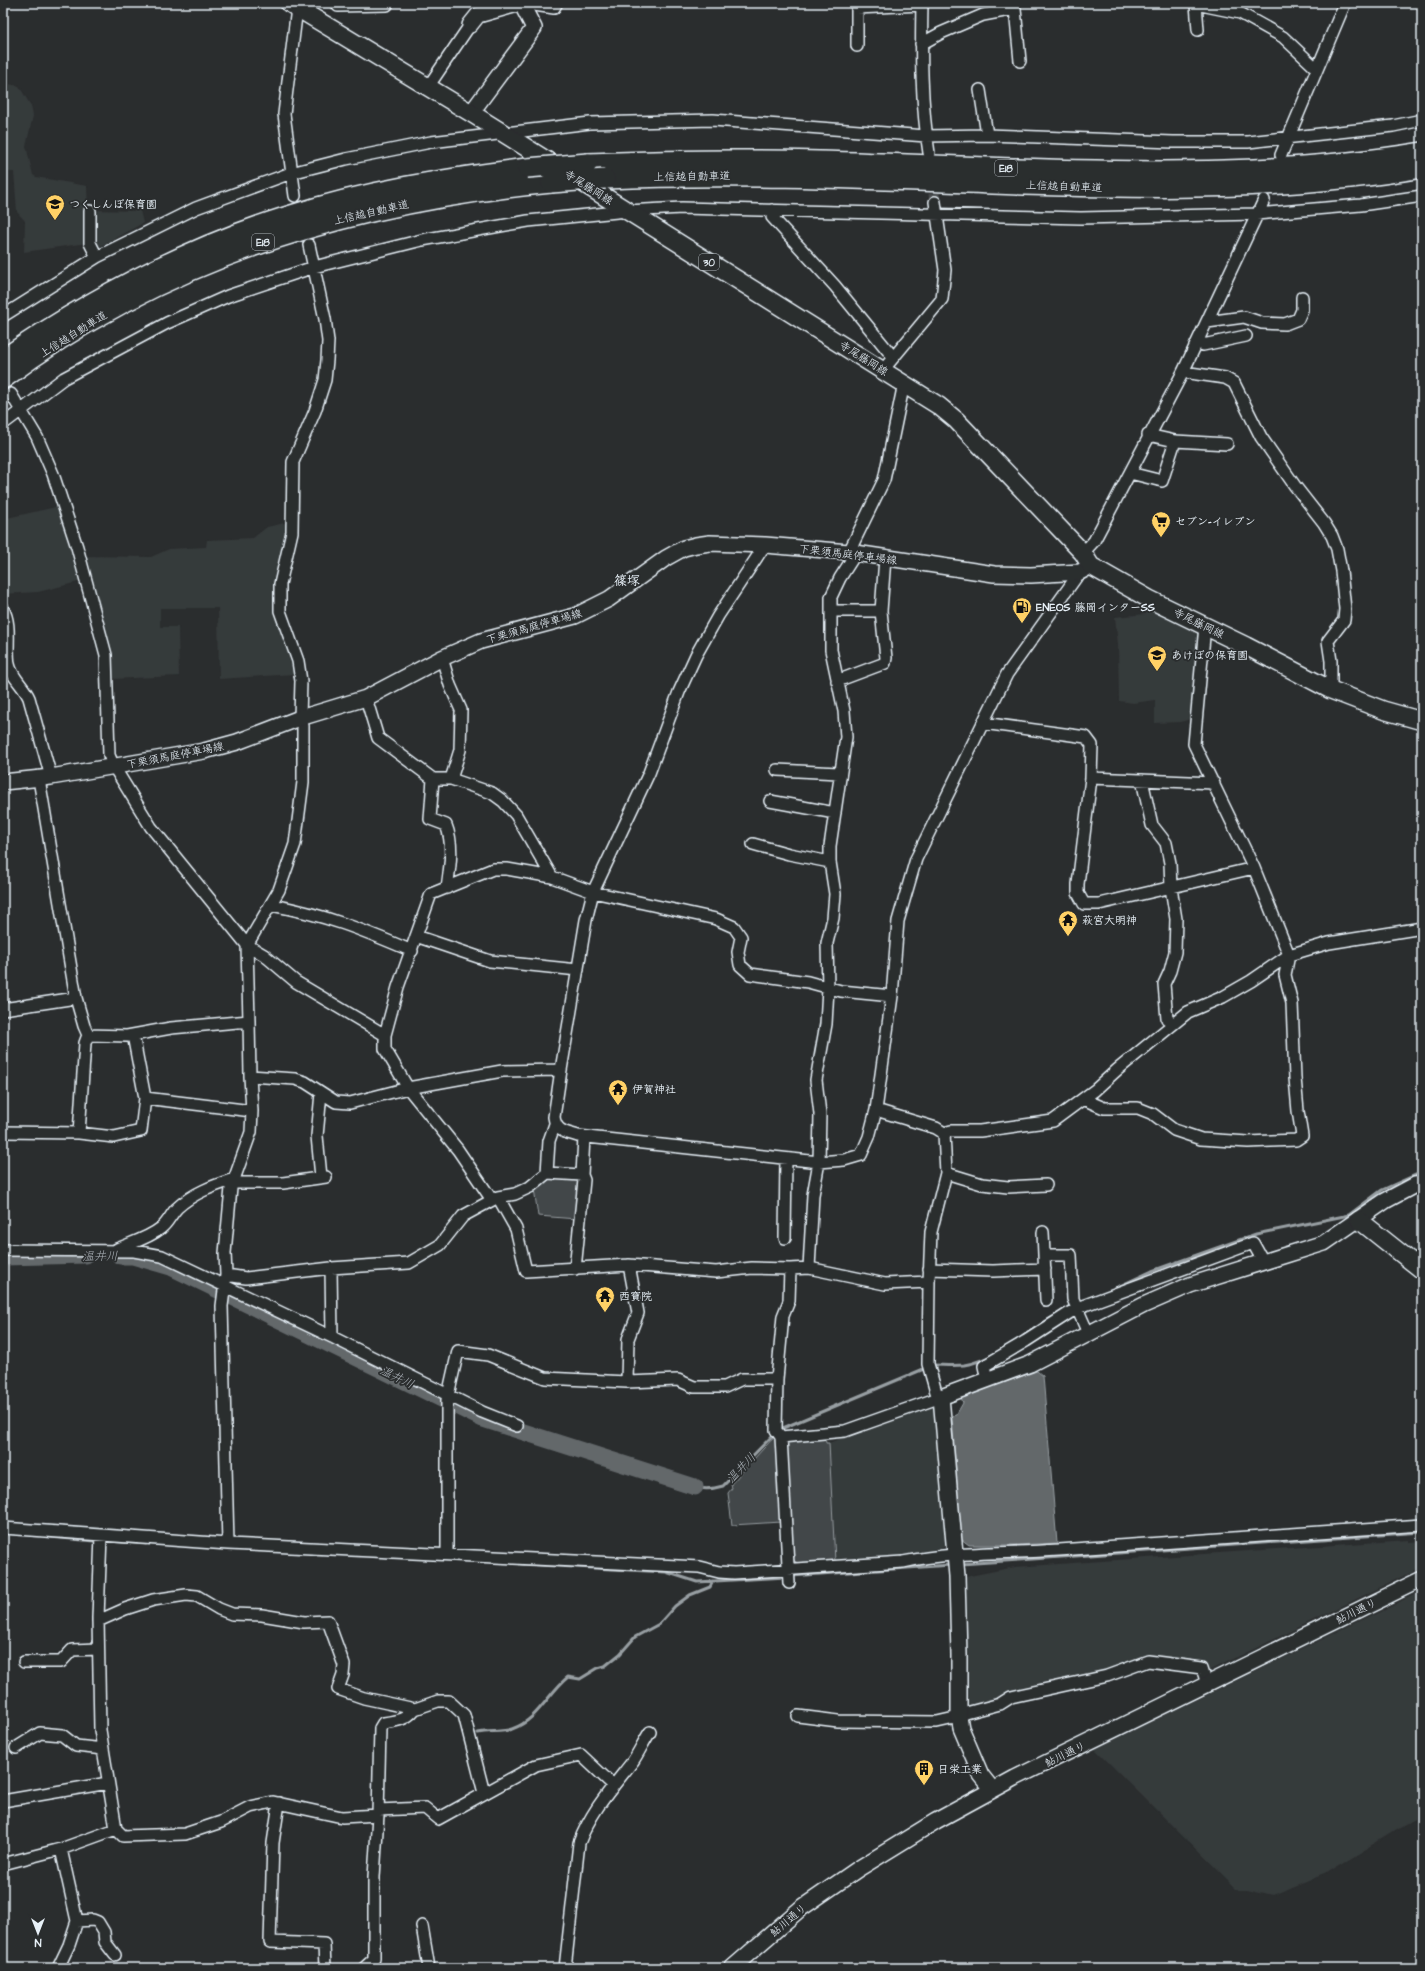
<svg xmlns="http://www.w3.org/2000/svg" width="1425" height="1971" font-family="'Architects Daughter','Klee One',sans-serif">
	<style>
		.built { fill: #363a3b }
		.green { fill: #424648; stroke: #959ca0 }
		.water { fill: #63686b; stroke: #989fa3 }
		.lines { fill: none; stroke-linecap: round; stroke-linejoin: round }
		.stream { stroke: #989fa3; stroke-width: 3 }
		.river { stroke: #63686b; stroke-width: 17 }
		.street-tunnel { stroke: #464a4c; stroke-width: 11; stroke-dasharray: 11 5.5; stroke-linecap: butt }
		.street-casing { stroke: #e8f1f8; stroke-width: 14 }
		.secondary-casing { stroke: #e8f1f8; stroke-width: 18 }
		.primary-casing { stroke: #e8f1f8; stroke-width: 20 }
		.highway-casing { stroke: #e8f1f8; stroke-width: 22 }
		.street { stroke: #2a2d2e; stroke-width: 11 }
		.secondary { stroke: #2a2d2e; stroke-width: 15 }
		.primary { stroke: #2a2d2e; stroke-width: 17 }
		.highway { stroke: #2a2d2e; stroke-width: 19 }
		.highway-bridge-casing { stroke: #e8f1f8; stroke-width: 22; stroke-linecap: butt }
		.highway-bridge { stroke: #2a2d2e; stroke-width: 19 }
		.labels { text-anchor: middle; stroke-width: 3.5; stroke-linejoin: round; paint-order: stroke }
		.shield { fill: #2a2d2e; stroke: #afb6bb; stroke-width: 1 }
		.shield-label { font-size: 10px; font-weight: bold; fill: #e8f1f8 }
		.street-label { font-size: 11px; fill: #e8f1f8; stroke: #2a2d2e }
		.poi-label { font-size: 11px; font-weight: bold; fill: #e8f1f8; stroke: #2a2d2e; text-anchor: start }
		.water-label { font-size: 12px; font-style: italic; fill: #acb3b9; stroke: #2a2d2e }
		.quarter-label { font-size: 13px; font-weight: bold; fill: #e8f1f8; stroke: #2a2d2e }
	</style>
	<rect width="100%" height="100%" fill="#2a2d2e"/>
	<filter id="ink" filterUnits="userSpaceOnUse"><feTurbulence type="fractalNoise" baseFrequency=".025" numOctaves="2"/><feDisplacementMap in="SourceGraphic" scale="8" xChannelSelector="R" yChannelSelector="G"/><feConvolveMatrix kernelMatrix="1 2 1 2 8 2 1 2 1" color-interpolation-filters="sRGB"/></filter>
	<g filter="url(#ink)">
		<path class="built" d="M3,83L19,86L31,106L33,116L26,146L33,175L36,177L87,186L88,210L140,211L143,223L97,248L87,243L24,252L25,221L17,212L14,172H3Z
			M60,506L82,581L38,592L3,594V519Z
			M289,522L274,593V606L294,674L219,679L218,608H160V627H178L179,676L111,679L82,556L151,557L169,549L206,547L207,540L253,538L267,527Z
			M1147,608L1198,633L1190,719L1181,722L1155,723V700L1133,703L1119,701L1118,644L1115,617L1146,614Z
			M928,1405L936,1409L946,1544L942,1548L903,1556L835,1562L829,1443Z
			M1409,1540V1542L1422,1541V1567L1207,1672L1150,1659L1105,1673L1009,1694L970,1708H965L960,1578L1015,1567Z
			M1422,1591V1817L1405,1825L1329,1872L1273,1895L1247,1889H1236L1095,1749Z"/>
		<path class="green" d="M546,1176L579,1177L577,1219L538,1216L534,1188Z
			M775,1436L781,1522L732,1525L728,1493L732,1488L731,1484Z
			M825,1437L826,1443H829L835,1562L799,1564L792,1559L785,1446L790,1439Z"/>
		<path class="water" d="M1037,1371L1043,1376L1057,1543L1015,1545H969L961,1539L952,1416L956,1415L963,1403L961,1397Z"/>
		<g class="lines">
			<path class="stream" d="M1111,1290L1152,1271L1256,1234L1349,1215L1382,1190L1422,1172
				M932,1365C942,1365 954,1366 964,1365C993,1361 1026,1333 1051,1318
				M783,1428L926,1368
				M695,1487C705,1490 713,1489 723,1486L775,1433
				M50,1537L94,1541
				M109,1541L146,1544
				M520,1564L666,1572L697,1582L786,1577
				M961,1564L1422,1532
				M791,1576L951,1565
				M478,1733C489,1730 501,1733 512,1729C538,1720 548,1693 568,1677L580,1679L598,1668L605,1666L620,1654L635,1637L659,1624L675,1606L690,1595L710,1587L713,1581"/>
			<path class="river" d="M120,1256H133L171,1267L483,1419L695,1487
				M3,1257L86,1255"/>
			<path class="street-tunnel" d="M932,177L935,202"/>
			<g class="street-casing">
				<path id="street" d="M338,3V6L387,5V3
					M521,3L554,8L557,3
					M922,3C921,54 921,103 929,153
					M1198,30L1196,4L1240,13L1283,37L1317,69
					M921,44L941,33L983,15L1015,9L1020,61
					M857,46V8L922,5
					M428,87L470,25
					M980,90L987,135
					M1281,155L1345,3
					M295,196L284,114L297,8
					M772,210V217L835,286L893,357
					M90,211V243L97,257
					M3,316L97,257L196,208L291,173L346,159L431,142L590,123L713,120L926,136L987,135L1173,142H1248L1393,126L1422,120
					M1207,322L1244,317L1262,323L1285,324L1298,319L1302,310V297
					M1199,339L1203,345L1246,336
					M883,370L942,299L945,270L935,202
					M1183,372L1225,378L1234,383L1261,437L1295,486L1324,523L1332,536L1337,549L1341,571L1345,609L1344,620L1328,641L1331,661V690
					M11,394L37,437L53,474L77,547L106,655L109,755L114,767L151,827L247,945L264,955L296,982L385,1035V1049L408,1088L458,1150L492,1200
					M3,424L64,378L167,323L228,296L314,267L422,240L528,221L627,211L682,208L1081,218L1256,214L1361,205L1422,196
					M1148,435L1175,441L1227,444
					M1130,473L1162,481L1175,441
					M849,552L884,480L904,383
					M1083,553L1094,541L1183,372L1264,200
					M3,609C12,625 6,646 9,664C11,677 24,686 29,698L51,777
					M831,611H881
					M442,658L450,685L461,710L460,750L451,779
					M837,681L885,663L886,658L881,611L885,558
					M366,698L378,738L433,779H451L492,793L503,801L516,815L552,877L593,892L716,919L734,927L741,937L738,952L740,965L750,974L808,982L841,991L892,996
					M983,723L1086,737L1092,745L1091,778L1078,884V893L1084,904H1099L1254,868
					M777,770L839,773
					M1091,778L1214,783
					M39,779L76,998
					M433,779L430,819L446,825C454,845 450,867 447,888
					M1142,780L1152,825L1166,843L1170,863L1171,888L1176,919L1175,952L1170,971L1164,984L1167,1019L1173,1023
					M770,801L835,813
					M753,844L789,854L830,862
					M271,905C323,914 363,930 412,951
					M416,936L490,961L578,970
					M3,1009L76,998L84,1026L88,1035L127,1036L171,1028L249,1021L250,1076L295,1079L305,1082L336,1102L350,1103L408,1088L502,1071L561,1070L554,1117C556,1132 566,1132 578,1136L819,1162L844,1160L861,1155L869,1137L876,1110L892,996L898,921L916,859L1007,674L1080,572
					M249,1021L247,945L279,890L295,844L303,782V726L300,718L301,681L298,661L280,611V584L292,532L293,462L315,411L325,380L327,360L328,341L325,319L309,245
					M385,1035L398,987L431,894L493,869H507L552,877
					M561,1070L586,920L593,892L649,773L679,692L696,655L718,616L765,545
					M321,1093L317,1136L321,1177
					M145,1098L252,1111
					M1083,1099L1104,1108H1138L1153,1114L1174,1130L1201,1139L1248,1142L1296,1140L1302,1136L1298,1111L1295,1078L1292,1003L1285,975L1289,955L1254,868L1194,744L1205,626
					M3,1132L79,1133L114,1137L141,1131L145,1098L133,1035
					M79,1133L85,1043L88,1035
					M944,1133L951,1131H980L1053,1121L1095,1090L1117,1070L1188,1012L1223,997L1251,981L1289,955L1329,943L1422,928
					M547,1173L582,1175
					M946,1173L982,1184L1008,1187L1046,1185
					M233,1183H283L326,1177
					M498,1197L516,1229L526,1271L629,1265L716,1272L752,1268L790,1269
					M1043,1232L1046,1300
					M785,1238L786,1159
					M117,1249C131,1243 149,1238 161,1228C168,1223 171,1214 177,1208C193,1193 213,1186 234,1179
					M3,1250L134,1251L162,1256L332,1337L482,1412L517,1426
					M1045,1255H1071L1073,1299L1088,1333
					M331,1268L332,1337
					M809,1268L813,1195L819,1162L820,1114L816,1080L826,1024L828,988L827,943L833,918L835,894L830,862V846L846,737L844,711L831,650V597L840,578L856,553
					M575,1269L584,1180L582,1175L584,1137
					M929,1269L993,1271L1045,1269
					M226,1275L246,1278L331,1268L409,1263L440,1245L463,1216L498,1197L515,1194L530,1187L547,1173L549,1141L555,1124
					M987,1380L984,1366L1026,1341L1077,1308L1253,1243L1263,1261
					M627,1382L628,1339L638,1313L629,1265
					M781,1437L845,1431L941,1397L936,1392L928,1364L929,1282L931,1232L946,1173L944,1133L936,1128L876,1110
					M3,1528L228,1544L699,1567L719,1572L734,1573L903,1562C954,1551 1007,1554 1059,1550C1180,1541 1301,1533 1422,1525
					M228,1544L222,1306L226,1275L225,1253L231,1188L251,1132L252,1111L250,1076
					M447,1554V1400L458,1351L488,1355L545,1378L627,1382L678,1380L694,1387H725L742,1379H777
					M789,1583L781,1437L776,1430L777,1379L783,1316L789,1301L790,1269L809,1268L885,1284L929,1282
					M98,1621L125,1609L153,1600L186,1595L197,1596L219,1609L232,1614L262,1615L304,1622L328,1621L344,1665L343,1675L338,1689L364,1698L415,1709L438,1701H449L464,1715L484,1793
					M24,1662H61L72,1650L98,1649
					M798,1716L838,1721L937,1722L959,1717L966,1713L1000,1704L1011,1697L1107,1676L1148,1661L1202,1668L1207,1684
					M16,1748L40,1733L62,1735L76,1746L103,1749
					M3,1801L108,1783
					M279,1803L273,1843L270,1942L324,1944L325,1968
					M378,1810L425,1808L438,1819L536,1765L581,1755L613,1785
					M116,1829L123,1836L185,1834L221,1822L250,1807L273,1802L342,1817L378,1815
					M3,1864L61,1849L116,1829L100,1730L98,1618L101,1535
					M77,1921L93,1920L98,1922L104,1932L105,1942L115,1955
					M422,1926L429,1968
					M58,1968L69,1945L77,1921L61,1849
					M364,1968L374,1959V1877L378,1815L380,1728L383,1723C397,1721 406,1720 415,1709
					M565,1968L579,1843C591,1811 612,1788 633,1761C639,1752 644,1741 650,1732"/>
			</g>
			<g class="secondary-casing">
				<path id="secondary" d="M470,25L478,15L521,3
					M471,113L534,28L521,3
					M3,782L51,777L204,751L237,742L300,718L366,698L442,658L481,641L575,616L609,599L666,558L684,548L696,545L710,543L765,545L849,552L994,574L1031,575L1080,572L1091,566
					M993,1790L981,1775L961,1728L959,1717V1655L957,1576L941,1397L1030,1364L1144,1305L1190,1285L1324,1243L1385,1201L1415,1185L1422,1184
					M732,1968L800,1909L858,1869L936,1821L1015,1778L1422,1579"/>
			</g>
			<g class="primary-casing">
				<path id="primary" d="M289,3L471,113L939,406L956,420L1083,553L1091,566L1149,599L1246,646L1331,690L1383,710L1422,721
					M1359,1220L1422,1270"/>
			</g>
			<g class="highway-casing">
				<path id="highway" d="M588,163C665,160 742,159 819,161C1020,166 1222,185 1422,152
					M605,179C745,173 884,180 1024,185C1157,189 1291,191 1422,168
					M3,359C91,298 186,248 288,216C366,191 446,178 527,168
					M3,379C163,258 354,202 551,183"/>
			</g>
			<use href="#street" class="street"/>
			<use href="#secondary" class="secondary"/>
			<use href="#primary" class="primary"/>
			<use href="#highway" class="highway"/>
			<g class="highway-bridge-casing">
				<path id="highway-bridge" d="M527,168L588,163
					M551,183L605,179"/>
			</g>
			<use href="#highway-bridge" class="highway-bridge"/>
		</g>
	</g>
	<defs>
		<g id="school-pin" transform="scale(1)"><path d="M0 17L-7.5 6A9.5 9.5 0 1 1 7.5 6Z" fill="#ffd166" stroke="#2a2d2e"/><path d="M0-5L7-2L0 1L-7-2ZM-4 1L0 2.5L4 1V4Q0 6-4 4Z" fill="#111"/></g>
		<g id="supermarket-pin" transform="scale(1)"><path d="M0 17L-7.5 6A9.5 9.5 0 1 1 7.5 6Z" fill="#ffd166" stroke="#2a2d2e"/><path d="M-6-5.5h2.5l.6 2H6L4.5 2H-2.5L-4.4-4H-6ZM-1.5 3.2a1.3 1.3 0 1 0 .1 0ZM3 3.2a1.3 1.3 0 1 0 .1 0Z" fill="#111"/></g>
		<g id="fuel-pin" transform="scale(1)"><path d="M0 17L-7.5 6A9.5 9.5 0 1 1 7.5 6Z" fill="#ffd166" stroke="#2a2d2e"/><path d="M-5.5-6h7V0h2V4h1.3V-2.5L3-4.5l.8-.8L6-3V5H2.5V1h-1V6h-7ZM-4.2-4.7v3.2H.2V-4.7Z" fill="#111"/></g>
		<g id="temple-pin" transform="scale(1)"><path d="M0 17L-7.5 6A9.5 9.5 0 1 1 7.5 6Z" fill="#ffd166" stroke="#2a2d2e"/><path d="M0-6L5-2H3V0L6.5 2.5H4V6H1.5V3h-3V6H-4V2.5H-6.5L-3 0V-2H-5Z" fill="#111"/></g>
		<g id="building-pin" transform="scale(1)"><path d="M0 17L-7.5 6A9.5 9.5 0 1 1 7.5 6Z" fill="#ffd166" stroke="#2a2d2e"/><path d="M-4-6H4V6H1V3H-1V6H-4ZM-2.5-4.3h1.7v1.8h-1.7ZM.8-4.3h1.7v1.8H.8ZM-2.5-1h1.7V.8h-1.7ZM.8-1h1.7V.8H.8Z" fill="#111"/></g>
	</defs>
	<g fill-rule="evenodd">
		<use href="#school-pin" x="55" y="204"/>
		<use href="#supermarket-pin" x="1161" y="521"/>
		<use href="#fuel-pin" x="1022" y="607"/>
		<use href="#school-pin" x="1157" y="655"/>
		<use href="#temple-pin" x="1068" y="920"/>
		<use href="#temple-pin" x="618" y="1089"/>
		<use href="#temple-pin" x="605" y="1296"/>
		<use href="#building-pin" x="924" y="1769"/>
	</g>
	<g class="labels">
		<g class="shield">
			<rect x="995" y="160" width="22" height="16" rx="3"/>
			<rect x="252" y="234" width="22" height="16" rx="3"/>
			<rect x="699" y="254" width="20" height="16" rx="3"/>
		</g>
		<g class="shield-label">
			<text x="1006" y="172">E18</text>
			<text x="263" y="246">E18</text>
			<text x="709" y="266">30</text>
		</g>
		<g class="street-label">
			<text transform="translate(692 176) rotate(-1)" y="4">上信越自動車道</text>
			<text transform="translate(1064 186) rotate(2)" y="4">上信越自動車道</text>
			<text transform="translate(589 187) rotate(32)" y="4">寺尾藤岡線</text>
			<text transform="translate(371 212) rotate(-13)" y="4">上信越自動車道</text>
			<text transform="translate(73 334) rotate(-32)" y="4">上信越自動車道</text>
			<text transform="translate(864 358) rotate(32)" y="4">寺尾藤岡線</text>
			<text transform="translate(848 554) rotate(7)" y="4">下栗須馬庭停車場線</text>
			<text transform="translate(1199 623) rotate(26)" y="4">寺尾藤岡線</text>
			<text transform="translate(534 626) rotate(-16)" y="4">下栗須馬庭停車場線</text>
			<text transform="translate(175 755) rotate(-11)" y="4">下栗須馬庭停車場線</text>
			<text transform="translate(1356 1611) rotate(-26)" y="4">鮎川通り</text>
			<text transform="translate(1065 1754) rotate(-26)" y="4">鮎川通り</text>
			<text transform="translate(788 1920) rotate(-40)" y="4">鮎川通り</text>
		</g>
		<g class="poi-label">
			<text x="69" y="208">つくしんぼ保育園</text>
			<text x="1175" y="525">セブン-イレブン</text>
			<text x="1036" y="611">ENEOS 藤岡インターSS</text>
			<text x="1171" y="659">あけぼの保育園</text>
			<text x="1082" y="924">萩宮大明神</text>
			<text x="632" y="1093">伊賀神社</text>
			<text x="619" y="1300">西寶院</text>
			<text x="938" y="1773">日栄工業</text>
		</g>
		<g class="water-label">
			<text transform="translate(100 1256) rotate(-1)" y="4">温井川</text>
			<text transform="translate(397 1377) rotate(26)" y="4">温井川</text>
			<text transform="translate(741 1468) rotate(-46)" y="4">温井川</text>
		</g>
		<g class="quarter-label">
			<text x="627" y="585">篠塚</text>
		</g>
	</g>
	<rect width="1425" height="1971" fill="none" stroke="#2a2d2e" stroke-width="16"/>
	<rect x="8" y="8" width="1409" height="1955" fill="none" stroke="#e8f1f8" stroke-width="1.5" filter="url(#ink)"/>
	<g transform="translate(38 1933) rotate(180)" stroke="#2a2d2e" stroke-width="3" paint-order="stroke">
	<path d="M0-3L7 15L0 10L-7 15Z" fill="#e8f1f8"/>
	<text y="-6" font-size="11" font-weight="bold" text-anchor="middle" fill="#e8f1f8">N</text>
	</g>
</svg>
